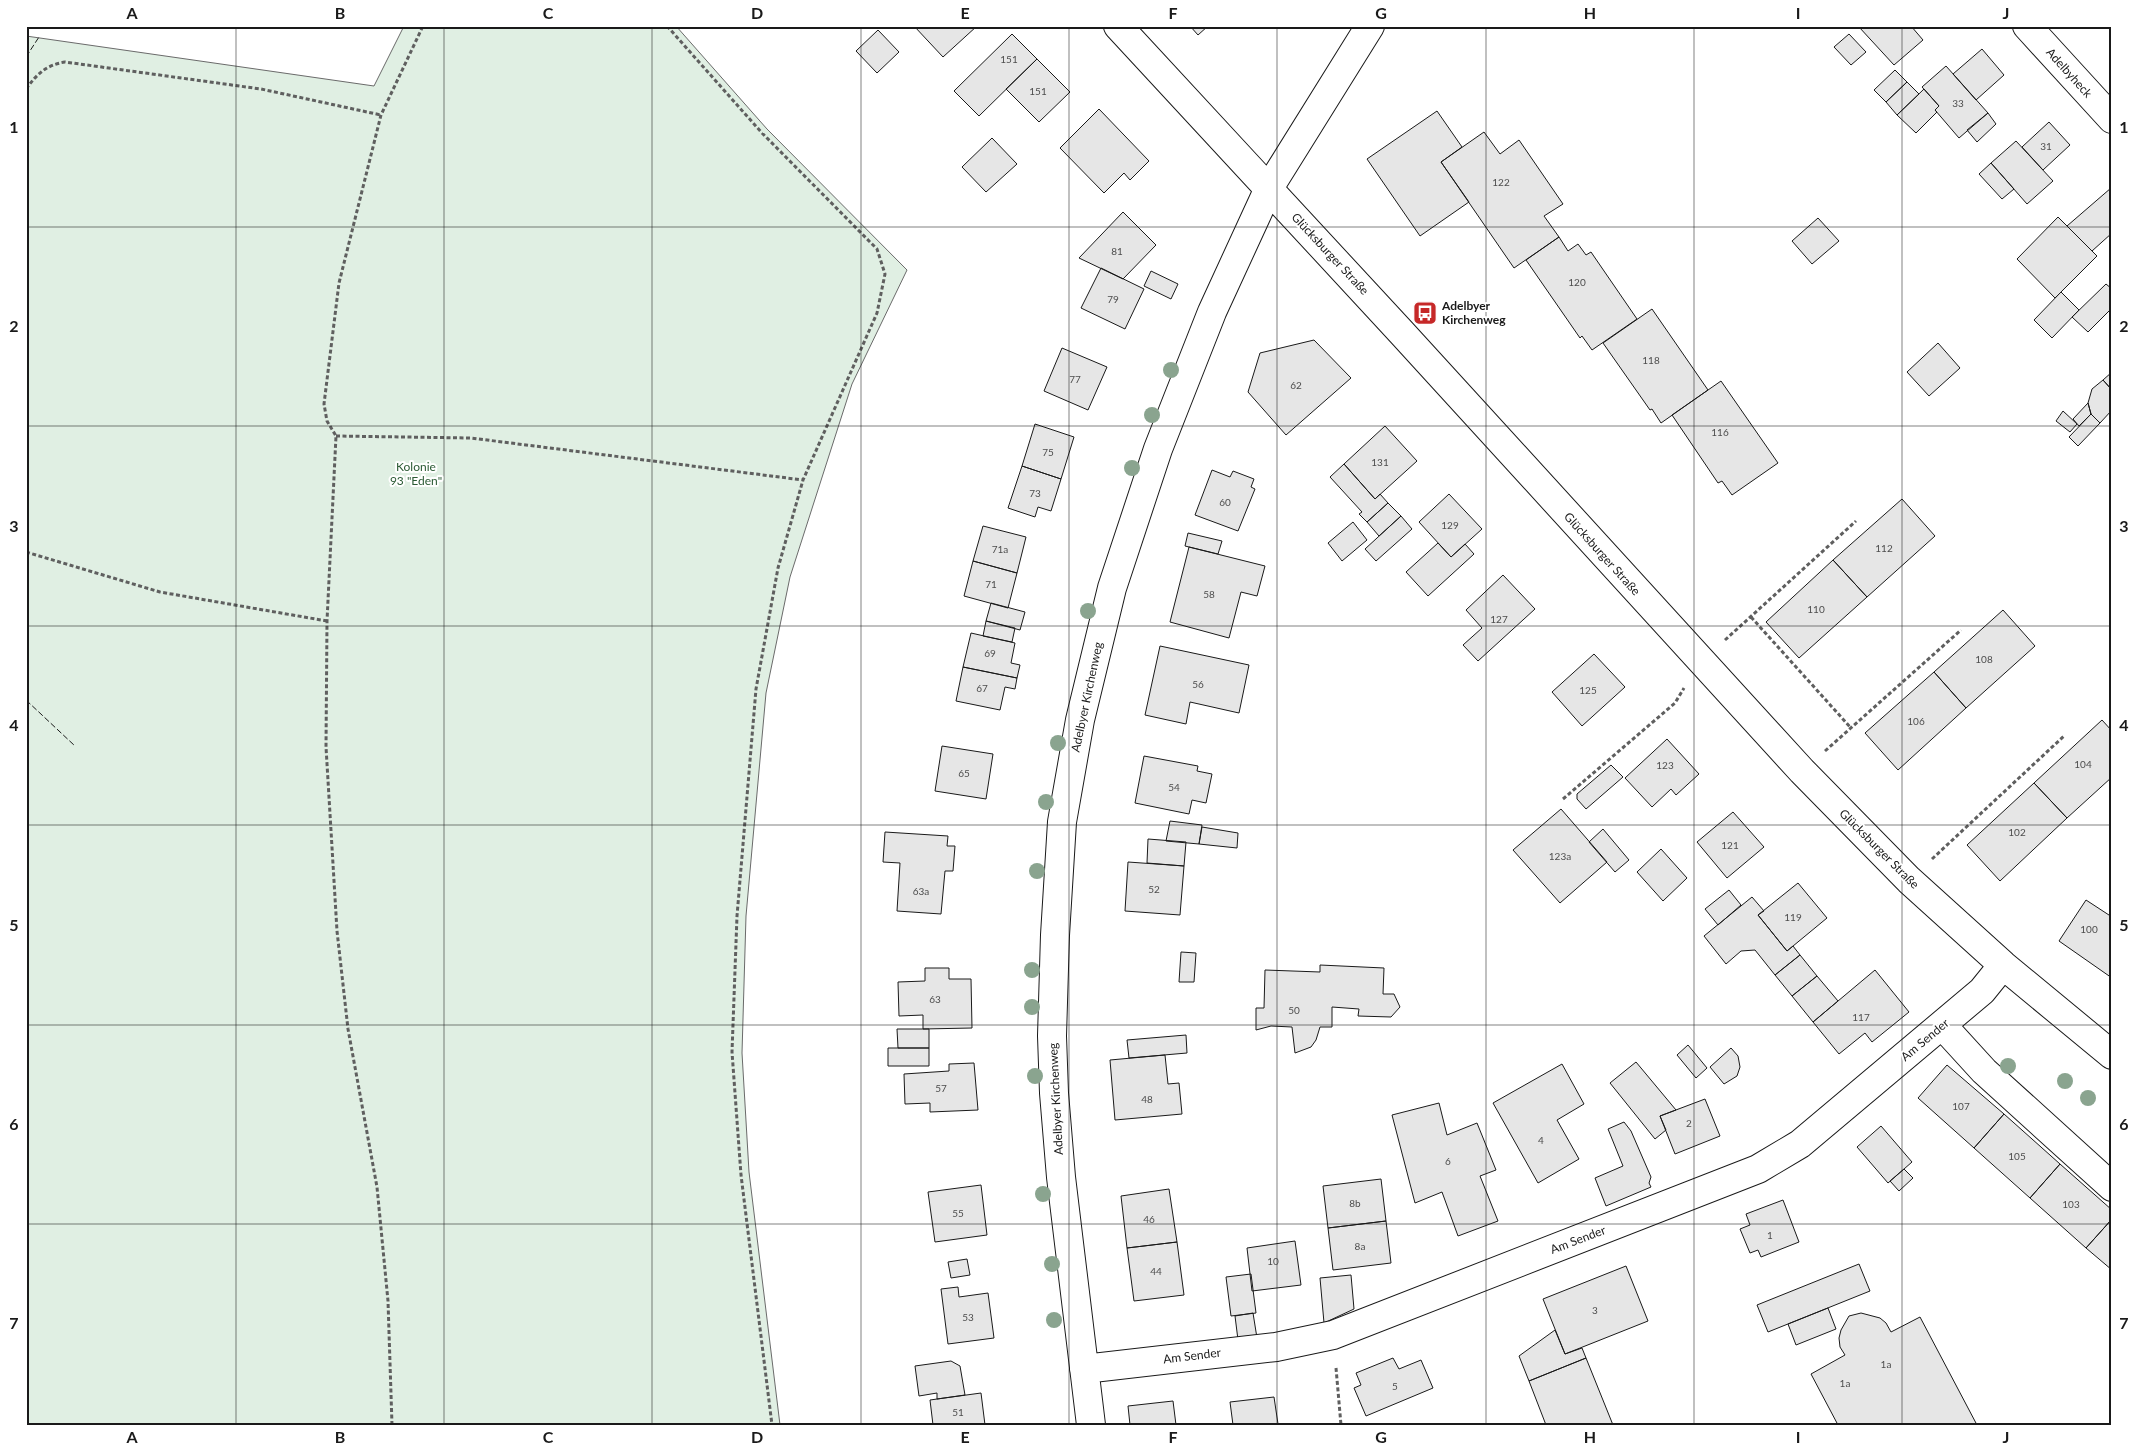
<svg xmlns="http://www.w3.org/2000/svg" width="2138" height="1451" font-family="Lato,sans-serif">
	<style>
		.green { fill: #e0efe3; stroke: #6a6a6a }
		.building { fill: #e6e6e6; stroke: #1a1a1a }
		.lines { fill: none; stroke-linecap: round; stroke-linejoin: round }
		.minor-casing { stroke: #1a1a1a; stroke-width: 30 }
		.path { stroke: #5f5f5f; stroke-width: 3; stroke-dasharray: 4 2.5; stroke-linecap: butt }
		.minor { stroke: #fff; stroke-width: 28 }
		.fence { stroke: #1a1a1a; stroke-width: 1; stroke-dasharray: 6 2.5; stroke-linecap: butt }
		.tree { fill: #8aa48f }
		.grid { fill: none; stroke: #1a1a1a; stroke-width: 1; stroke-opacity: 0.55 }
		.labels { text-anchor: middle; stroke-width: 4; stroke-linejoin: round; paint-order: stroke }
		.number-label { font-size: 10px; fill: #4d4d4d }
		.street-label { font-size: 12px; fill: #1a1a1a; stroke: #fff }
		.poi-label { font-size: 12px; font-weight: bold; fill: #1a1a1a; stroke: #fff; text-anchor: start }
		.park-label { font-size: 12px; fill: #2b5a34; stroke: #fff }
		.neatline { fill: none; stroke: #1a1a1a; stroke-width: 2 }
		.grid-label { font-size: 16px; text-anchor: middle; font-weight: bold; fill: #1a1a1a }
	</style>
	<rect width="100%" height="100%" fill="#fff"/>
	<path class="green" d="M404,26H676L767,129L907,270L852,384L790,577L766,693L746,916L742,1053L749,1172L780,1425H26V36L374,86Z"/>
	<path class="building" d="M914,26H977L943,57Z
		M1190,26H1208L1198,35Z
		M1911,26L1923,40L1894,65L1859,27Z
		M878,30L899,52L877,73L856,51Z
		M1012,34L1037,59L979,116L954,91Z
		M1849,34L1866,52L1851,65L1834,47Z
		M1982,49L2004,75L1976,100L1953,74Z
		M1037,59L1070,92L1039,122L1006,89Z
		M1946,66L1988,113L1959,138L1935,110L1939,106L1922,87Z
		M1895,70L1907,82L1886,102L1874,90Z
		M1907,82L1919,94L1897,115L1886,102Z
		M1924,89L1939,106L1935,110L1937,112L1916,133L1897,115Z
		M1099,109L1149,161L1130,180L1124,173L1104,193L1060,148Z
		M1437,111L1462,147L1441,162L1469,202L1420,236L1367,159Z
		M1988,113L1996,124L1977,142L1967,130Z
		M2049,122L2070,145L2043,170L2022,147Z
		M1484,132L1500,154L1519,140L1563,204L1544,216L1559,237L1514,268L1441,162Z
		M992,138L1017,164L986,192L962,167Z
		M2016,141L2053,181L2027,204L1991,163Z
		M1991,163L2014,189L2002,199L1979,174Z
		M2111,188L2112,233L2092,251L2067,226Z
		M1123,212L1156,245L1123,279L1079,258Z
		M2058,217L2097,256L2055,298L2017,259Z
		M1818,218L1839,241L1812,264L1792,241Z
		M1559,237L1568,251L1578,244L1586,255L1591,252L1637,319L1592,350L1582,336L1580,338L1526,260Z
		M1101,268L1144,289L1125,329L1081,308Z
		M1151,271L1178,284L1171,299L1144,286Z
		M2106,284L2112,289V308L2088,332L2072,317Z
		M2061,292L2079,310L2052,338L2034,320Z
		M1652,309L1708,390L1661,423L1652,409L1650,410L1603,343Z
		M1314,340L1351,378L1286,435L1248,392L1260,353Z
		M1938,343L1960,368L1929,396L1907,372Z
		M1062,348L1107,367L1088,410L1044,391Z
		M2112,372V390L2103,380Z
		M2103,380L2112,390V410L2100,423L2091,414L2088,403L2092,389Z
		M1721,381L1778,463L1732,495L1722,481L1718,483L1672,415Z
		M2088,403L2091,414L2079,426L2073,419Z
		M2063,411L2077,424L2070,432L2056,421Z
		M2091,414L2100,423L2078,446L2069,437Z
		M1035,424L1074,437L1061,479L1022,466Z
		M1385,426L1417,461L1375,499L1344,464Z
		M1344,464L1375,499L1380,494L1388,503L1367,522L1359,514L1362,512L1330,477Z
		M1022,466L1061,479L1051,511L1038,507L1035,517L1008,508Z
		M1212,470L1230,477L1233,471L1254,479L1251,487L1255,489L1238,531L1195,515Z
		M1449,494L1482,529L1451,557L1419,522Z
		M1902,499L1935,536L1867,597L1833,560Z
		M1388,503L1401,516L1379,536L1367,522Z
		M1401,516L1412,529L1376,561L1365,549Z
		M1353,522L1367,540L1342,561L1328,543Z
		M983,526L1026,537L1017,573L973,561Z
		M1188,533L1222,541L1218,554L1185,546Z
		M1438,543L1451,557L1465,544L1474,554L1428,596L1406,572Z
		M1189,547L1265,566L1257,596L1241,592L1229,638L1170,622Z
		M1833,560L1867,597L1799,658L1766,622Z
		M973,561L1017,573L1008,608L964,596Z
		M1503,575L1535,609L1478,661L1463,645L1482,628L1466,610Z
		M991,603L1025,612L1020,630L986,621Z
		M2003,610L2035,646L1966,708L1934,672Z
		M986,621L1015,628L1012,642L983,636Z
		M971,633L1015,643L1011,663L1020,665L1017,678L963,667Z
		M1160,646L1249,665L1239,713L1190,702L1186,724L1145,715Z
		M1594,654L1625,687L1582,726L1552,692Z
		M963,667L1017,678L1015,689L1005,687L1000,710L956,701Z
		M1934,672L1966,708L1898,770L1865,733Z
		M2102,720L2112,731V777L2067,818L2034,783Z
		M1667,739L1699,774L1676,795L1671,789L1652,807L1625,778Z
		M942,746L993,754L986,799L935,791Z
		M1144,756L1198,766L1197,771L1212,774L1206,803L1192,800L1189,814L1135,803Z
		M1611,765L1623,777L1586,809L1577,799V794Z
		M2034,783L2067,818L2000,881L1967,845Z
		M1561,809L1607,862L1560,903L1513,850Z
		M1733,812L1764,847L1727,878L1697,842Z
		M1170,821L1202,825L1199,844L1166,841Z
		M1202,827L1238,833L1237,848L1199,844Z
		M1603,829L1629,860L1615,872L1589,842Z
		M885,832L948,836L947,846H955L953,871H945L941,914L897,911L900,863L883,862Z
		M1148,839L1186,842L1184,866L1147,863Z
		M1661,849L1687,878L1663,901L1637,872Z
		M1128,862L1184,866L1180,915L1125,911Z
		M1798,883L1827,918L1787,951L1758,915Z
		M1729,890L1741,905L1718,925L1705,909Z
		M1752,897L1764,911L1758,915L1787,951L1793,946L1800,955L1775,975L1755,950L1741,951L1726,964L1704,936Z
		M2086,900L2112,917V978L2059,941Z
		M1181,952L1196,953L1194,982H1179Z
		M1800,955L1817,976L1792,996L1775,975Z
		M1320,965L1384,968L1383,994H1394L1400,1007L1391,1017L1358,1016L1359,1009L1332,1007V1027H1320L1316,1040L1311,1047L1295,1053L1292,1027L1271,1026L1256,1030V1008H1264L1265,970L1320,972Z
		M925,968H949V979H971L972,1028L923,1029V1015L899,1016L898,982L925,981Z
		M1875,970L1909,1012L1872,1042L1865,1033L1839,1054L1813,1022Z
		M1817,976L1838,1001L1813,1022L1792,996Z
		M897,1029H929V1048H898Z
		M1186,1035L1187,1053L1129,1058L1127,1040Z
		M1688,1045L1707,1068L1696,1078L1677,1055Z
		M888,1048H929V1066H888Z
		M1731,1048L1738,1056L1740,1067L1737,1076L1724,1084L1710,1067Z
		M1165,1055L1168,1084L1179,1083L1182,1114L1115,1120L1110,1060Z
		M1636,1062L1676,1110L1660,1116L1666,1130L1655,1139L1610,1083Z
		M974,1063L978,1110L930,1112V1103L905,1104L904,1074L949,1071V1064Z
		M1562,1064L1584,1104L1557,1120L1579,1159L1538,1183L1493,1103Z
		M1947,1065L2004,1114L1974,1148L1918,1098Z
		M1705,1099L1720,1136L1675,1154L1660,1116Z
		M1439,1103L1447,1135L1477,1123L1496,1170L1480,1176L1498,1221L1458,1236L1442,1192L1415,1203L1392,1115Z
		M2004,1114L2060,1164L2030,1198L1974,1148Z
		M1624,1122L1631,1131L1651,1177L1649,1183L1651,1187L1606,1206L1595,1178L1623,1166L1608,1129Z
		M1881,1126L1912,1162L1888,1183L1857,1147Z
		M2060,1164L2112,1210V1219L2086,1248L2030,1198Z
		M1904,1169L1913,1178L1899,1191L1890,1181Z
		M1381,1179L1386,1221L1328,1228L1323,1186Z
		M981,1185L987,1235L935,1242L928,1192Z
		M1169,1189L1177,1242L1127,1248L1121,1196Z
		M1783,1200L1799,1242L1761,1257L1758,1250L1750,1253L1740,1229L1750,1225L1746,1214Z
		M2112,1219V1270L2086,1248Z
		M1386,1221L1391,1263L1333,1270L1328,1228Z
		M1295,1241L1301,1285L1252,1291L1247,1248Z
		M1177,1242L1184,1295L1134,1301L1127,1248Z
		M967,1259L970,1275L951,1278L948,1262Z
		M1859,1264L1870,1291L1768,1332L1757,1305Z
		M1626,1266L1648,1321L1565,1354L1543,1299Z
		M1251,1274L1256,1313L1231,1316L1226,1277Z
		M1351,1275L1354,1309L1324,1323L1320,1278Z
		M958,1287L959,1297L988,1293L994,1338L948,1344L941,1289Z
		M1828,1308L1836,1329L1796,1345L1788,1324Z
		M1253,1313L1257,1338L1238,1340L1235,1316Z
		M1861,1313L1880,1318L1886,1323L1891,1332L1920,1317L1977,1425H1838L1811,1374L1845,1355L1840,1347L1839,1338L1841,1330L1849,1316Z
		M1555,1330L1565,1354L1582,1348L1586,1358L1529,1381L1519,1356Z
		M1393,1358L1399,1369L1421,1360L1433,1388L1366,1416L1354,1388L1361,1385L1356,1373Z
		M1586,1358L1613,1425H1546L1529,1381Z
		M951,1361L960,1366L965,1395L937,1399V1393L919,1396L915,1366Z
		M981,1393L985,1425H933L930,1400Z
		M1274,1397L1278,1424L1233,1425L1230,1402Z
		M1173,1401L1176,1425H1130L1128,1406Z"/>
	<g class="lines">
		<g class="minor-casing">
			<path id="minor" d="M1118,26L1402,333L1802,771L1909,880L2003,965L2112,1055
				M2027,26L2112,119
				M1942,1025L1984,1071L2112,1187
				M1084,1369L1276,1347L1333,1335L1758,1169L1800,1144L1982,991L2003,965
				M1091,1425L1061,1177L1054,1093L1052,1036L1055,935L1062,822L1080,720L1112,588L1158,449L1212,312L1269,188L1370,26"/>
		</g>
		<path class="path" d="M667,26L762,133L877,249L885,274L877,313L803,480L778,568L756,689L737,916L732,1052L741,1175L772,1425
			M26,89C37,74 46,65 65,62L261,89L381,115
			M336,436L471,438L803,480
			M26,552L160,592L327,621
			M1751,617L1851,728
			M1725,640L1856,521
			M1825,751L1961,630
			M1563,799L1675,703L1684,688
			M1932,859L2064,736
			M1336,1368L1341,1425
			M392,1425L388,1301L377,1187L348,1029L337,931L326,747L327,621L336,436L327,421L324,404L339,283L381,115L423,26"/>
		<use href="#minor" class="minor"/>
		<path class="fence" d="M26,57L39,37
			M26,700L75,746"/>
	</g>
	<g class="tree">
		<circle cx="1171" cy="370" r="8"/>
		<circle cx="1152" cy="415" r="8"/>
		<circle cx="1132" cy="468" r="8"/>
		<circle cx="1088" cy="611" r="8"/>
		<circle cx="1058" cy="743" r="8"/>
		<circle cx="1046" cy="802" r="8"/>
		<circle cx="1037" cy="871" r="8"/>
		<circle cx="1032" cy="970" r="8"/>
		<circle cx="1032" cy="1007" r="8"/>
		<circle cx="2008" cy="1066" r="8"/>
		<circle cx="1035" cy="1076" r="8"/>
		<circle cx="2065" cy="1081" r="8"/>
		<circle cx="2088" cy="1098" r="8"/>
		<circle cx="1043" cy="1194" r="8"/>
		<circle cx="1052" cy="1264" r="8"/>
		<circle cx="1054" cy="1320" r="8"/>
	</g>
	<path class="grid" d="M236,26V1425M444,26V1425M652,26V1425M861,26V1425M1069,26V1425M1277,26V1425M1486,26V1425M1694,26V1425M1902,26V1425M26,227H2112M26,426H2112M26,626H2112M26,825H2112M26,1025H2112M26,1224H2112"/>
	<defs>
		<g id="bus-square" transform="scale(1.25)"><rect x="-9" y="-9" width="18" height="18" rx="4" fill="#c62828" stroke="#fff"/><path d="M-5-6H5V4H4V6H2V4H-2V6H-4V4H-5ZM-3.5-4V0h7V-4ZM-3.5 1.2v1.5H-2V1.2ZM2 1.2v1.5H3.5V1.2Z" fill="#fff"/></g>
	</defs>
	<g fill-rule="evenodd">
		<use href="#bus-square" x="1425" y="313"/>
	</g>
	<g class="labels">
		<g class="number-label">
			<text x="1009" y="63">151</text>
			<text x="1038" y="95">151</text>
			<text x="1958" y="107">33</text>
			<text x="2046" y="150">31</text>
			<text x="1501" y="186">122</text>
			<text x="1117" y="255">81</text>
			<text x="1577" y="286">120</text>
			<text x="1113" y="303">79</text>
			<text x="1651" y="364">118</text>
			<text x="1075" y="383">77</text>
			<text x="1296" y="389">62</text>
			<text x="1720" y="436">116</text>
			<text x="1048" y="456">75</text>
			<text x="1380" y="466">131</text>
			<text x="1035" y="497">73</text>
			<text x="1225" y="506">60</text>
			<text x="1450" y="529">129</text>
			<text x="1884" y="552">112</text>
			<text x="1000" y="553">71a</text>
			<text x="991" y="588">71</text>
			<text x="1209" y="598">58</text>
			<text x="1816" y="613">110</text>
			<text x="1499" y="623">127</text>
			<text x="990" y="657">69</text>
			<text x="1984" y="663">108</text>
			<text x="1198" y="688">56</text>
			<text x="982" y="692">67</text>
			<text x="1588" y="694">125</text>
			<text x="1916" y="725">106</text>
			<text x="2083" y="768">104</text>
			<text x="1665" y="769">123</text>
			<text x="964" y="777">65</text>
			<text x="1174" y="791">54</text>
			<text x="2017" y="836">102</text>
			<text x="1730" y="849">121</text>
			<text x="1560" y="860">123a</text>
			<text x="1154" y="893">52</text>
			<text x="921" y="895">63a</text>
			<text x="1793" y="921">119</text>
			<text x="2089" y="933">100</text>
			<text x="935" y="1003">63</text>
			<text x="1294" y="1014">50</text>
			<text x="1861" y="1021">117</text>
			<text x="941" y="1092">57</text>
			<text x="1147" y="1103">48</text>
			<text x="1961" y="1110">107</text>
			<text x="1689" y="1127">2</text>
			<text x="1541" y="1144">4</text>
			<text x="2017" y="1160">105</text>
			<text x="1448" y="1165">6</text>
			<text x="1355" y="1207">8b</text>
			<text x="2071" y="1208">103</text>
			<text x="958" y="1217">55</text>
			<text x="1149" y="1223">46</text>
			<text x="1770" y="1239">1</text>
			<text x="1360" y="1250">8a</text>
			<text x="1273" y="1265">10</text>
			<text x="1156" y="1275">44</text>
			<text x="1595" y="1314">3</text>
			<text x="968" y="1321">53</text>
			<text x="1886" y="1368">1a</text>
			<text x="1845" y="1387">1a</text>
			<text x="1395" y="1390">5</text>
			<text x="958" y="1416">51</text>
		</g>
		<g class="street-label">
			<text transform="translate(2069 73) rotate(48)" y="4">Adelbyheck</text>
			<text transform="translate(1330 254) rotate(47)" y="4">Glücksburger Straße</text>
			<text transform="translate(1602 554) rotate(48)" y="4">Glücksburger Straße</text>
			<text transform="translate(1087 697) rotate(-78)" y="4">Adelbyer Kirchenweg</text>
			<text transform="translate(1879 849) rotate(45)" y="4">Glücksburger Straße</text>
			<text transform="translate(1925 1040) rotate(-40)" y="4">Am Sender</text>
			<text transform="translate(1056 1099) rotate(-93)" y="4">Adelbyer Kirchenweg</text>
			<text transform="translate(1578 1240) rotate(-21)" y="4">Am Sender</text>
			<text transform="translate(1192 1356) rotate(-7)" y="4">Am Sender</text>
		</g>
		<g class="poi-label">
			<text x="1442" y="310">Adelbyer<tspan x="1442" dy="14">Kirchenweg</tspan></text>
		</g>
		<g class="park-label">
			<text x="416" y="471">Kolonie<tspan x="416" dy="14">93 "Eden"</tspan></text>
		</g>
	</g>
	<rect width="2138" height="1451" fill="none" stroke="#ffffff" stroke-width="55"/>
	<rect x="28" y="28" width="2082" height="1396" class="neatline"/>
	<g class="grid-label">
		<text x="132" y="19">A</text>
		<text x="340" y="19">B</text>
		<text x="548" y="19">C</text>
		<text x="757" y="19">D</text>
		<text x="965" y="19">E</text>
		<text x="1173" y="19">F</text>
		<text x="1381" y="19">G</text>
		<text x="1590" y="19">H</text>
		<text x="1798" y="19">I</text>
		<text x="2006" y="19">J</text>
		<text x="14" y="133">1</text>
		<text x="2124" y="133">1</text>
		<text x="14" y="332">2</text>
		<text x="2124" y="332">2</text>
		<text x="14" y="532">3</text>
		<text x="2124" y="532">3</text>
		<text x="14" y="731">4</text>
		<text x="2124" y="731">4</text>
		<text x="14" y="931">5</text>
		<text x="2124" y="931">5</text>
		<text x="14" y="1130">6</text>
		<text x="2124" y="1130">6</text>
		<text x="14" y="1329">7</text>
		<text x="2124" y="1329">7</text>
		<text x="132" y="1443">A</text>
		<text x="340" y="1443">B</text>
		<text x="548" y="1443">C</text>
		<text x="757" y="1443">D</text>
		<text x="965" y="1443">E</text>
		<text x="1173" y="1443">F</text>
		<text x="1381" y="1443">G</text>
		<text x="1590" y="1443">H</text>
		<text x="1798" y="1443">I</text>
		<text x="2006" y="1443">J</text>
	</g>
</svg>
